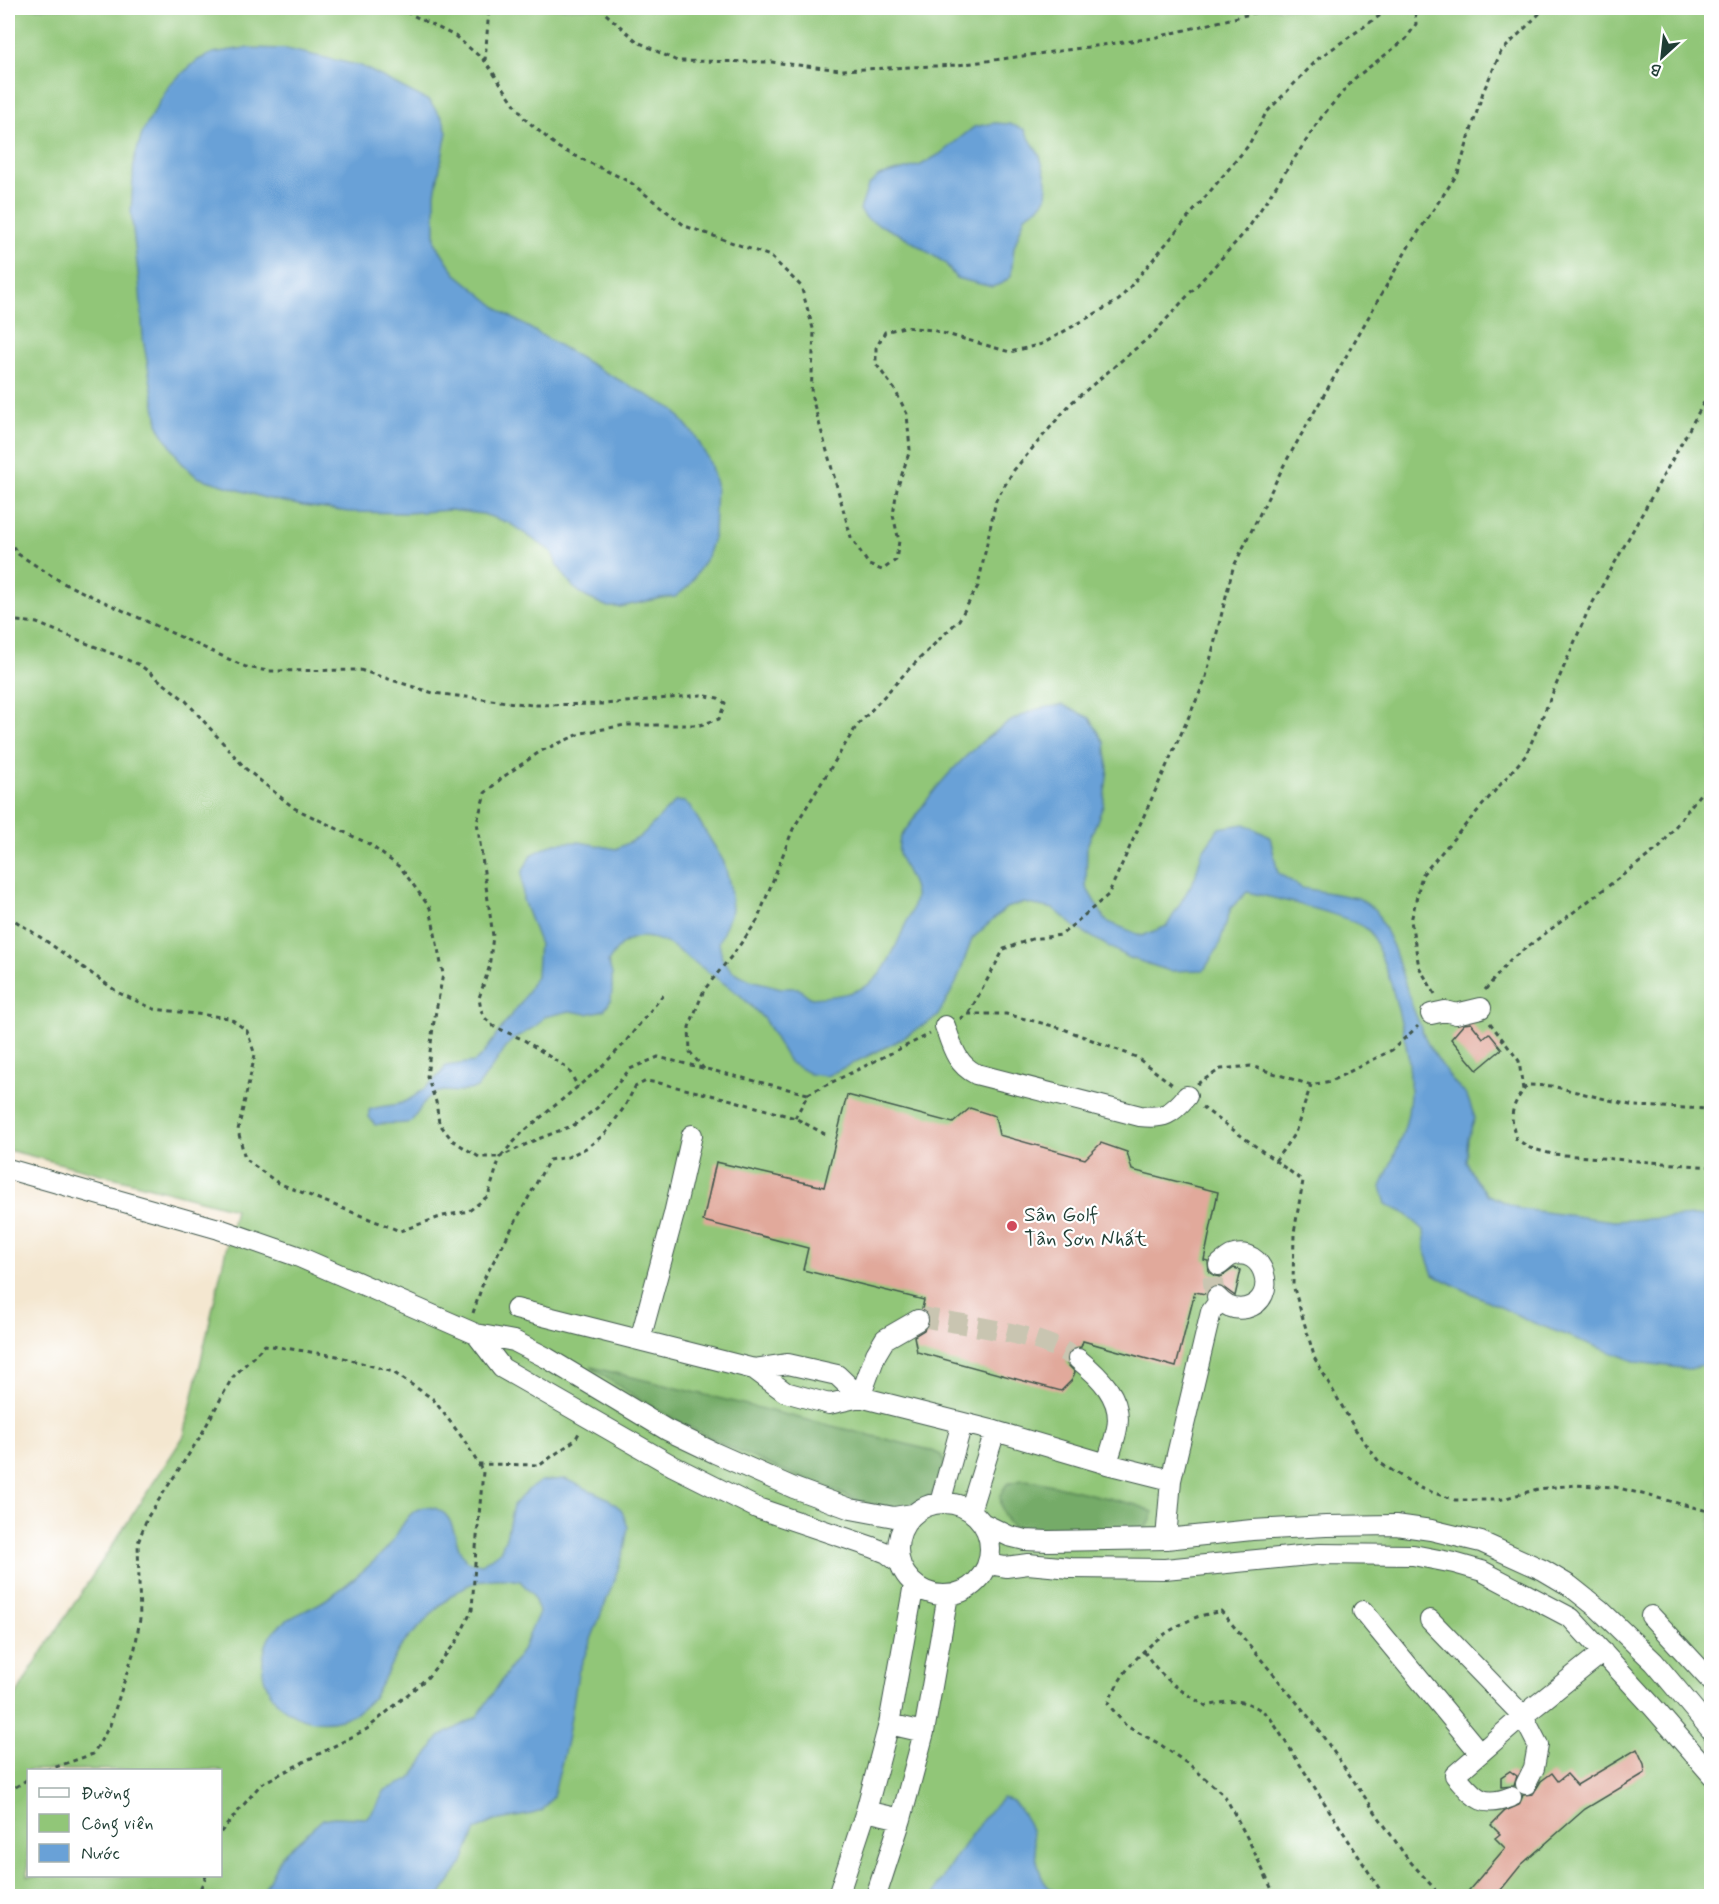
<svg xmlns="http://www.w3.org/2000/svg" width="1719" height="1904" font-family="Mynerve,sans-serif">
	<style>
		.green { fill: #91c678; stroke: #588256; stroke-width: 1.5; fill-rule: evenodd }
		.forest { fill: #74ab68; stroke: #4a744e; stroke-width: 1.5 }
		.water { fill: #69a1d7; stroke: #446f86; stroke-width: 1.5 }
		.building { fill: #e1a99b }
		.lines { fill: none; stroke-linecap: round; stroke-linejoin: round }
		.minor-tunnel { stroke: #c9c5b1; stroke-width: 20; stroke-dasharray: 20 10; stroke-linecap: butt }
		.minor-casing { stroke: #3f564b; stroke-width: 22 }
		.path { stroke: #3f564b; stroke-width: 3; stroke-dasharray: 4.5 4.5; stroke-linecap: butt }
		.minor { stroke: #fff; stroke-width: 20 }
		.poi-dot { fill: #d1495b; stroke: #fff; stroke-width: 2 }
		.labels { text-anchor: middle; stroke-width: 4.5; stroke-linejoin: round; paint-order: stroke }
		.poi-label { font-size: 21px; fill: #1f3d34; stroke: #fff; text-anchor: start }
	</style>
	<rect width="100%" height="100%" fill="#fff"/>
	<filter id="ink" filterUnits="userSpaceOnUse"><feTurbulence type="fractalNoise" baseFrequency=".0167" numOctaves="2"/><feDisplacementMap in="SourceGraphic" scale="12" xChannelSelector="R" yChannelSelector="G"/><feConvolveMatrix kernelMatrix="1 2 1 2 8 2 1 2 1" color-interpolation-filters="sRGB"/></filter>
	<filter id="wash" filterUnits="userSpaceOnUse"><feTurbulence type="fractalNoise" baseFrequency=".008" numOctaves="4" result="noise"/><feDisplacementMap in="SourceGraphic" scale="24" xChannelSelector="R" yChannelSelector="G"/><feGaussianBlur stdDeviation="1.35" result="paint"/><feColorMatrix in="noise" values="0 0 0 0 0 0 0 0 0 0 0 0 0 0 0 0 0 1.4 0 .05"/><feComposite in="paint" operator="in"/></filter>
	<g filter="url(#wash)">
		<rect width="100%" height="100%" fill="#f4e7d0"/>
		<path class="green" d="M8,8H1711V1896H8V1710L32,1668L184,1436L235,1209L8,1150ZM28,1770H220V1876H28Z"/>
		<path class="forest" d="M591,1367L930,1450L941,1455L945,1464C943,1470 943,1480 939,1486C932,1497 912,1505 900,1507C876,1510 847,1496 825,1487C742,1456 663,1419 591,1367Z
			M1021,1480L1035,1481L1137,1505L1153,1512C1152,1525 1143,1529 1133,1535C1109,1534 1033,1538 1015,1528C1003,1521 1001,1507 1000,1495L1007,1484Z"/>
		<path class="water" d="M245,48L286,49L361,66L429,101L443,119L447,132L435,193V242L455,273L504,313L597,368L673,409L696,437L710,463L716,484L714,535L707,557L689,586L675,597L661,598L620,607H608L586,597L573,587L557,565L552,552L509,523L483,514L450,510L408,513L349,512L303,506L265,498L197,477L181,462L159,428L143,339L140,290L131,213L134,160L143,131L170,84L198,60L213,53Z
			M995,123L1009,124L1024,129L1040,156L1047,181L1046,198L1038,208L1025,216L1014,247L1011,276L1003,283L992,287L956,278L945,263L905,237L867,219L860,210L868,186L879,176L921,165L940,154L974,127Z
			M1063,705L1090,718L1105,743L1108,770L1103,806L1087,846L1086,887L1106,921L1142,936L1167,926L1195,878L1202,852L1219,828L1245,824L1270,837L1278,873L1302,888L1358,898L1376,910L1394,949L1412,1006L1428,1045L1452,1080L1467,1096L1475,1118L1468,1138L1466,1162L1475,1179L1488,1195L1520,1209L1614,1221L1711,1215V1364L1689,1369L1637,1362L1534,1323L1433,1275L1426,1255L1424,1230L1406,1214L1386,1204L1381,1187C1388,1170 1396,1153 1402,1136C1420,1085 1405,1034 1391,984C1388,974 1375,937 1368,930C1353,916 1270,897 1247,892L1231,908L1218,948L1204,970L1170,971L1127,957L1078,929L1054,909L1024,903L1006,908L972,939L956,983L937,1017L896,1042L827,1076L810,1074L789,1062L764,1019L740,995L669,944C640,931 624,935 608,962L612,974V990L611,1000L604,1010L587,1014L570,1011L544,1017L536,1026L511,1041L477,1088L460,1092L443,1091L434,1093L426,1100L411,1122C399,1125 388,1122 375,1125L369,1117V1110C380,1105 390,1107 402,1103C415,1098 439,1078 446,1066L474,1062L482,1056L508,1019L521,1003L537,974L539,942L523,900L522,873L531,855L555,843L579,842L616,849L640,837L676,801L684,802L690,806L724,862L730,886L732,910L719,942L722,959L732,971L750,980L781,988H798L811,998C873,994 880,983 904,928C908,918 916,905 915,894C913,874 893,860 900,839C903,832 909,826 913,820C938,781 987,728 1032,711C1041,707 1053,707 1063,705Z
			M565,1479L607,1498L621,1509L628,1527L624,1550L615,1578L578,1673L567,1741L553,1797L542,1811L532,1814L494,1821L476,1830L462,1864L440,1896H261L281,1856L323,1819L334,1817L366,1818L376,1807L385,1790L410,1780L439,1737L477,1717L523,1649L539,1612L533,1595L520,1581C475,1572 454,1590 425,1621C416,1631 406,1639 398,1651C388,1668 382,1688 369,1702C338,1735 280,1725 265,1681C262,1672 262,1664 264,1654C269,1619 299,1617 325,1600C342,1589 374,1563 388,1547C399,1535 407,1506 428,1507C459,1509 452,1546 465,1559C469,1563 476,1563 482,1564L500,1551L506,1537L513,1505L528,1490L541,1481Z
			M1002,1798L1013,1801C1018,1808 1025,1816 1029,1825C1040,1852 1031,1891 1069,1896H933C936,1886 941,1880 947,1871C963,1845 980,1820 1002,1798Z"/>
		<g id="blocks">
			<path class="building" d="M1471,1023L1483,1038L1489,1033L1502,1049L1477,1070L1451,1039L1464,1024Z
				M847,1095L953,1123L970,1108L995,1116L999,1135L1085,1159L1101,1143L1127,1152L1132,1170L1218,1192L1204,1260L1208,1261L1209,1272L1215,1276L1221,1277L1234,1268L1241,1270L1235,1296L1220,1285L1209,1288L1205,1294L1195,1292L1176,1367L1083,1341L1081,1347L1073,1348L1066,1356L1067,1364L1075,1372L1072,1380L1061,1391L917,1352L914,1336L924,1330L930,1321L928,1314L922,1309L924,1300L803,1270L808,1248L703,1221L716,1162L824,1187Z
				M1637,1749L1644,1764L1645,1773L1585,1809L1521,1865L1496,1896H1464L1505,1848L1495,1838L1500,1834L1491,1825L1505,1811L1519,1805L1523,1795L1533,1794L1541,1781L1552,1773L1558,1781L1567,1774L1577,1785Z
				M1510,1771L1517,1776L1514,1786L1501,1787V1777Z"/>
		</g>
	</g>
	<g filter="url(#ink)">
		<use href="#blocks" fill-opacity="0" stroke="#3f564b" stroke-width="1.5"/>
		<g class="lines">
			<path class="minor-tunnel" d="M1217,1297C1212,1285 1210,1274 1219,1265
				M918,1320L927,1318C977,1327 1035,1332 1078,1359"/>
			<g class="minor-casing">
				<path id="minor" d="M1431,1014L1445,1011L1456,1014L1481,1008
					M945,1026C952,1046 956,1064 976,1074L1140,1116C1164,1119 1172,1114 1187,1096
					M8,1169L219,1229L297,1256L476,1334L514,1341L547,1358L667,1430L715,1453L794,1488L851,1509L894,1517L913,1514
					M1217,1297C1224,1305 1234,1311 1246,1308C1281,1299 1264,1244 1231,1256C1227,1258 1223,1262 1219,1265
					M516,1309L754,1369L785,1392L829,1404L860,1397L995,1431L1107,1464L1171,1480
					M476,1334L502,1368L673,1466L757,1508L872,1547L887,1553L900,1563
					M640,1340L674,1214L692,1135
					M1078,1359C1099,1376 1123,1398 1117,1428C1115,1440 1110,1452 1107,1464
					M754,1369L788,1364L837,1375L860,1397
					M860,1397L876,1354L885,1339L918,1320
					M898 1549a46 46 0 1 1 92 0a46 46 0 1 1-92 0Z
					M940,1503L962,1423
					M970,1511L995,1431
					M982,1523L1009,1536L1025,1540L1048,1541L1166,1539L1252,1530L1326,1526L1396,1525L1431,1530L1481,1542L1543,1570L1570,1586L1599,1609L1654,1662L1712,1731
					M1166,1539L1171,1480L1209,1320L1211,1312L1220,1300
					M988,1564L1006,1567L1028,1564L1071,1568L1165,1569L1319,1554L1413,1555L1454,1563L1482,1571L1571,1618L1652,1706L1712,1775
					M1363,1611L1480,1753
					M1651,1616L1712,1682
					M1430,1620L1523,1716L1538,1745L1534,1768L1526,1784
					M889,1724L924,1732
					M1511,1797C1480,1809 1474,1796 1455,1775L1523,1716L1603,1652
					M866,1811L901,1819
					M838,1896L866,1811L889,1724L914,1584
					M876,1896L901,1819L924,1732L948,1595"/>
			</g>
			<path class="path" d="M398,8L455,36L485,61L525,119L559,148L630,182L685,226L770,256L801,286L814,332L811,394L851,537L869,565L882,570L896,560L899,541L893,515L897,489L910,450L907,414L895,390L876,364V348L885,332L904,327L932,330L1010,352L1042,344L1119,300L1248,146L1266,113L1319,58L1385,12L1396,8
				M599,8L638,42L677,61L772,62L841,70L958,65L1153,38L1274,8
				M485,61L489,8
				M8,539L18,554L63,583L246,667L268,671L360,670L433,693L532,705L605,704L701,695L718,698L725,703L719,719L700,725H625L582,733L541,751L503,777L485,793L477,822L493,936L489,968L479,998L481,1010L485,1018L493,1026L524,1040L564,1066L570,1072L578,1087
				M8,620L37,623L140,665L186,701L246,769L294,808L369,844L401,868L430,908L443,974L433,1027L427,1077L436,1102L439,1123L452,1140L479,1157H500L522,1133L599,1069L622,1046L663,995
				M8,916L46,941L119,993L154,1009L230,1018L247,1031L255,1055L238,1130L245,1159L278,1183L400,1231L443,1216L469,1211L488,1196L500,1157L533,1141L574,1125L597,1108L630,1069L658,1057L808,1094
				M1485,990L1510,960L1660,847L1712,778
				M1435,994L1419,967L1411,921L1422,875L1526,755L1587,613L1712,388
				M969,1013L1004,949L1032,939L1061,935L1108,895L1205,681L1233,568L1284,465L1409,246L1458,173L1483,92L1501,52L1545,8
				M960,1019L968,1014H1006L1061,1028L1136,1057L1173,1085
				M1490,1023L1519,1061L1523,1090
				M704,1069L690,1052L689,1027L704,990L734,953L757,921L793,829L856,727L909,669L959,620L978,586L996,500L1014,470L1071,403L1153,334L1247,230L1323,115L1355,78L1406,39L1416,24L1415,10L1405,8
				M1197,1084L1221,1069L1251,1066L1311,1085L1331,1081L1392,1050L1418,1026
				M1202,1107L1303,1181L1294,1233L1293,1285L1315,1359L1355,1429L1380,1463L1420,1488L1455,1500H1499L1538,1489L1575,1485L1615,1487L1712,1512
				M1712,1109L1634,1106L1552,1086L1527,1085C1511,1107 1509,1113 1516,1139L1530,1148L1552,1154L1712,1167
				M795,1118L808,1094L930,1034
				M1275,1161L1295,1133L1311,1085
				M473,1313L485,1277L549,1160L568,1157L588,1147L606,1133L625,1106L635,1087L646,1081L659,1083L728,1099L795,1118L825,1134
				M478,1464L540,1465L575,1440L579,1433
				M1144,1651C1161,1678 1179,1690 1206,1706C1236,1700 1244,1697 1269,1716L1384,1896
				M47,1770L93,1754L110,1725L135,1648L140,1619L138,1543L147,1518L200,1437L232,1378L265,1345L337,1356L393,1372L433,1399L464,1440L483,1472L476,1548L472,1610L457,1641L427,1678L367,1729L261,1784L220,1833
				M8,1792L28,1779
				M197,1896L206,1876
				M1275,1896L1251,1845L1225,1796L1191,1766L1158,1743L1126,1726L1108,1704C1122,1667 1154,1636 1190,1620C1199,1615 1211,1614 1221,1611L1313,1722L1407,1858L1441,1896"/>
			<use href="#minor" class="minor"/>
		</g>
	</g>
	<circle class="poi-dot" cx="1012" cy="1226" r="6"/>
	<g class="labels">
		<g class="poi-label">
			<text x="1024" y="1221">Sân Golf<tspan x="1024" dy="24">Tân Sơn Nhất</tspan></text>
		</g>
	</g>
	<rect width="1719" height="1904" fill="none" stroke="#fff" stroke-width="30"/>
	<rect x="27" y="1769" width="195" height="108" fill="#ffffff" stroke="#a5b1ae" stroke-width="1.5"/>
	<rect x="39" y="1788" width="30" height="9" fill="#ffffff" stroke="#a5b1ae" stroke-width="1.5"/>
	<text x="81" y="1799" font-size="18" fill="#1f3d34">Đường</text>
	<rect x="39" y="1814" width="30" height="18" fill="#91c678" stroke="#a5b1ae" stroke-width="1.5"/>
	<text x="81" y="1829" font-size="18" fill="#1f3d34">Công viên</text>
	<rect x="39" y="1844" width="30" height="18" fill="#69a1d7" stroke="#a5b1ae" stroke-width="1.5"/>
	<text x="81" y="1859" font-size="18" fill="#1f3d34">Nước</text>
	<g transform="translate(1662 57) rotate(207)" stroke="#ffffff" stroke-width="4.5" paint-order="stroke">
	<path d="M0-4.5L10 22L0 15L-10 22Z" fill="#1f3d34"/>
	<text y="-9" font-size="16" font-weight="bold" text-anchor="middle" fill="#1f3d34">B</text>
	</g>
</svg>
